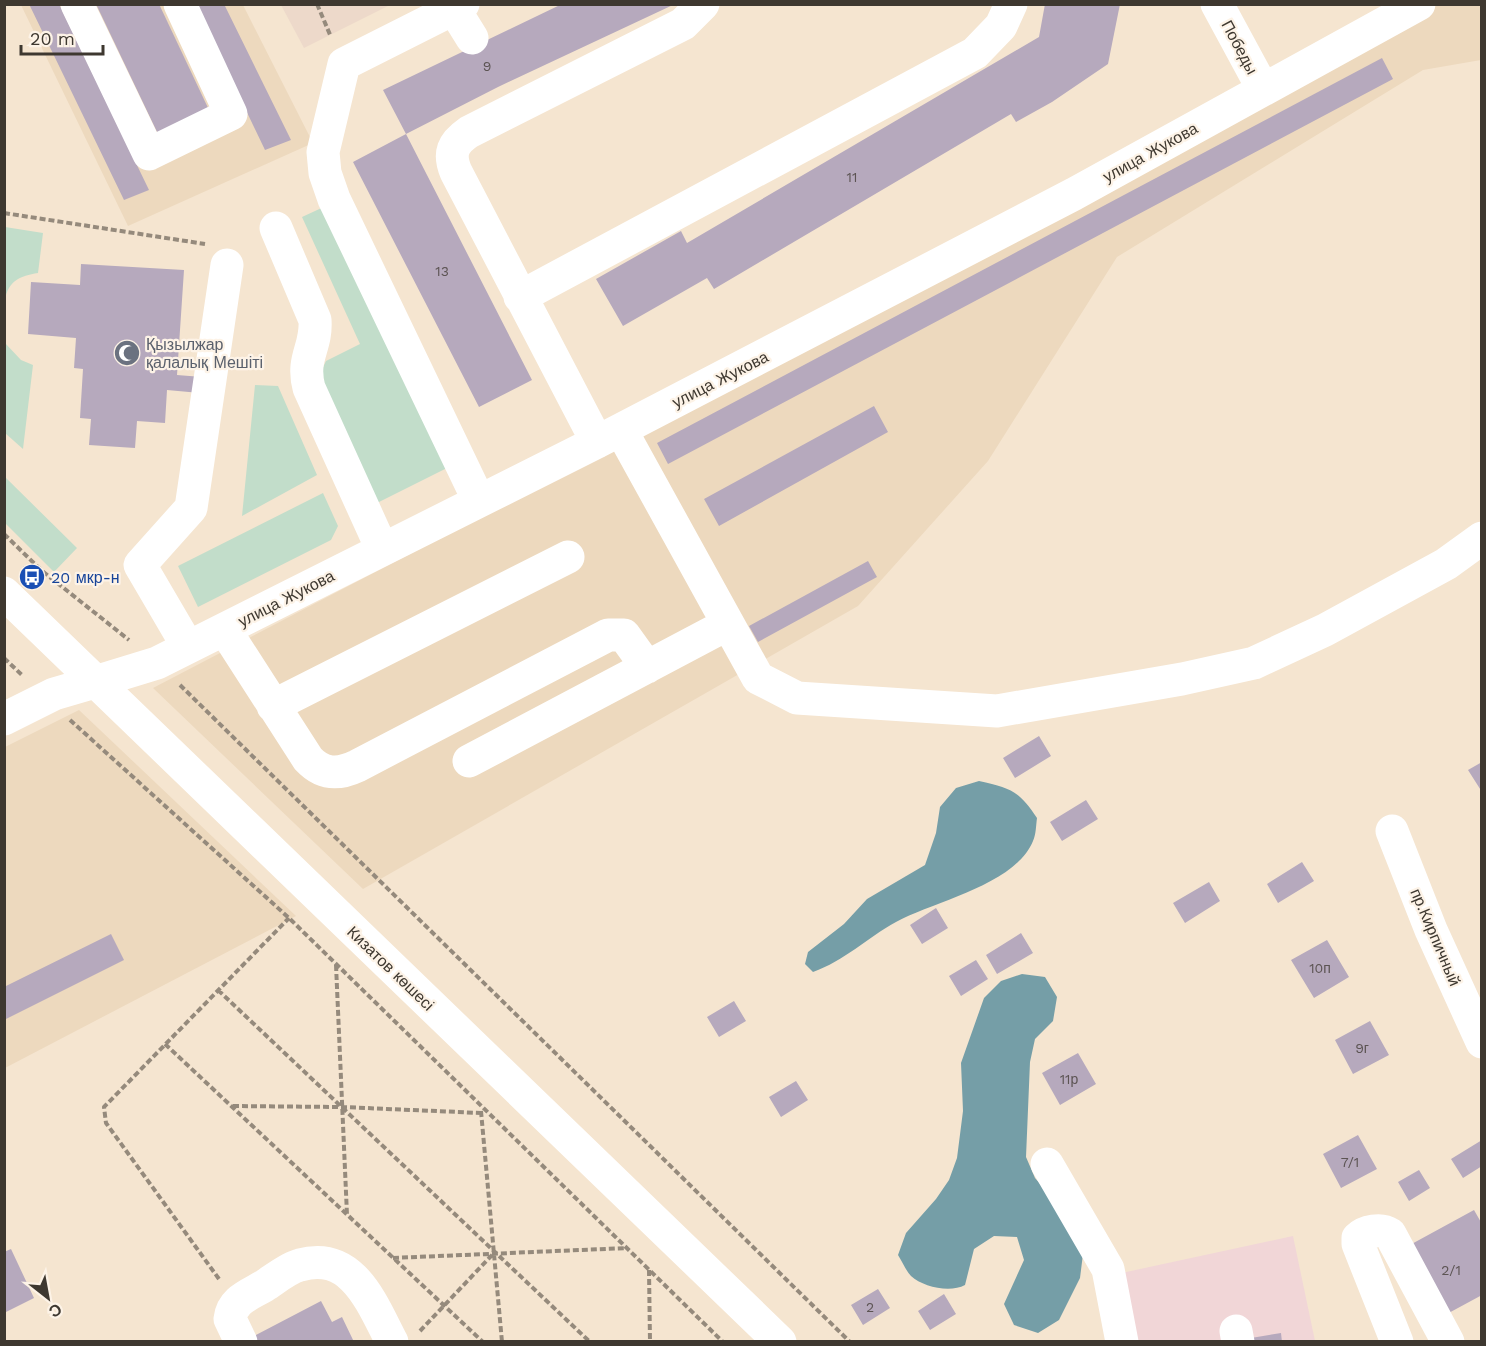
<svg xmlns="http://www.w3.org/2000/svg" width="1486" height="1346" font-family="'Work Sans',sans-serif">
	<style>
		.commercial { fill: #f1d6d7 }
		.built { fill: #edd9be }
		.education { fill: #edd9ca }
		.green { fill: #c2ddca }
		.water { fill: #759ea7 }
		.building { fill: #b6a9bd }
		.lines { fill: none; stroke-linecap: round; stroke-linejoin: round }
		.path { stroke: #958a7c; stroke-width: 4; stroke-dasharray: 6 3; stroke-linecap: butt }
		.minor { stroke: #fff; stroke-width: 33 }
		.major { stroke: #fff; stroke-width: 33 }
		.labels { text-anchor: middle; stroke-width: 4.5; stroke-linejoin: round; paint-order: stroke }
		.number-label { font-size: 14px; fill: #5c5453 }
		.street-label { font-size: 16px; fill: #3e3830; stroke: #fdf3e7 }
		.worship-label { font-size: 16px; fill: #5b616d; stroke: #fdf3e7; text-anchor: start }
		.transit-label { font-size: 16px; fill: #164399; stroke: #fdf3e7; text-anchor: start }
	</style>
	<rect width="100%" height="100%" fill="#f5e5d0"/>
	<path class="commercial" d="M1293,1236L1315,1341H1131L1117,1274Z"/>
	<path class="built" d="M21,5H243L313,143L128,226Z
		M1435,5H1481V60L1423,70L1117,257L988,461L858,606L363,889L153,688L1081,204Z
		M79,710L296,916L5,1068V747Z"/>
	<path class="education" d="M281,5H390L304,48Z"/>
	<path class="green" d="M328,205L451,466L375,504L319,376L326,361L360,344L302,217Z
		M5,227L43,233L38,273C20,276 8,281 5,300Z
		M5,343L21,360L33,365L23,449L5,433Z
		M255,385L278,386L317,475L242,516Z
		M4,476L77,548L54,572L5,523Z
		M323,493L338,526L331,540L198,607L178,566Z"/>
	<path class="water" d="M979,781C1011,788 1019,791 1037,818C1036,825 1036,835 1033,841C1015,885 935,901 896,922C867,938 844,961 813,972L805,964L808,952L844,924L867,899L925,865L936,833L940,807L956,788Z
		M1022,974L1045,977L1057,997L1053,1021L1035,1039L1030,1062L1026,1157L1035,1178L1065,1212L1083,1254L1080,1278L1059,1320L1038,1333L1014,1325L1004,1304L1024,1260L1017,1237L994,1236L974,1249L965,1285C950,1293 923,1287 911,1276C906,1271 902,1261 898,1255L906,1233L936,1199L949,1180L957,1158L963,1111L961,1063L984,998L1001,981Z"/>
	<path class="building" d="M29,4H59L149,190L124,200Z
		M96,4H159L209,110L158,134Z
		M195,4H224L291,140L265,150Z
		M562,4H675L498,87L406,134L383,90Z
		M1045,4H1120L1108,64L1052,102L1016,122L1011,114L714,289L707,278L623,326L596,279L681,231L687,243L1039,37Z
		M1382,58L1393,79L668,464L657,443Z
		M406,134L532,380L479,407L353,162Z
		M81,264L184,270L177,375L202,377L200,393L167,390L165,423L137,421L135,448L89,445L91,419L80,418L83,369L74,368L76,338L28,334L31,282L80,285Z
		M874,406L888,432L719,526L704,499Z
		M868,561L877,577L758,642L749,626Z
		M1039,736L1051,756L1015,778L1003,758Z
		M1482,762V792L1468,770Z
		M1086,800L1098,819L1062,841L1050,822Z
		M1302,862L1314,881L1278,903L1267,884Z
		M1209,882L1220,901L1185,923L1173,903Z
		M936,908L948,928L922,944L910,925Z
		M1021,933L1033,953L997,974L986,955Z
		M111,934L124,960L4,1020V987Z
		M1327,940L1349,977L1314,998L1291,960Z
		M976,960L988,979L961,996L949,976Z
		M734,1001L746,1021L719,1037L707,1017Z
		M1370,1021L1389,1055L1353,1074L1335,1040Z
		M1078,1053L1096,1084L1060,1105L1042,1073Z
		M796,1081L808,1100L781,1117L769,1097Z
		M1358,1135L1377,1169L1341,1188L1323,1154Z
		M1482,1140V1166L1463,1178L1451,1159Z
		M1419,1170L1430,1188L1409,1201L1398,1182Z
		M1474,1210L1482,1224V1295L1445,1315L1408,1246Z
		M11,1249L34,1298L4,1313V1252Z
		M878,1289L890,1308L863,1325L851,1305Z
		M944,1294L956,1314L930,1330L918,1311Z
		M321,1301L332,1322L342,1317L354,1342H250L248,1339Z
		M1281,1333L1282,1342H1252L1251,1338Z"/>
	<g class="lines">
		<path class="path" d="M317,4L331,37
			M4,213L205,244
			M4,534L41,570L129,640
			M4,658L23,676
			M180,685L850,1342
			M70,720L289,918L723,1342
			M336,965L347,1215
			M218,990L590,1342
			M165,1044L483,1342
			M233,1106L342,1107L481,1113
			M481,1111L502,1342
			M393,1258L627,1248
			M649,1270L650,1342
			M219,1279L106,1123L104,1107L289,918
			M420,1331L493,1254"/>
		<path class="minor" d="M77,4L149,154L231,114L180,4
			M463,4L344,64L323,152L325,173L334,199L479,501
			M1217,4L1263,89
			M454,9L472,38
			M276,228L315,320C317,348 301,357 309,388L382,549
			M520,297L975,53L1001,26L1011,4
			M621,430L758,678L797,698L997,711L1182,679L1254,663L1325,630L1446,564L1482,538
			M597,442L456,172C448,153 453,143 469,132L683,24L703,4
			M225,630L308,759C323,775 338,775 357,766L608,635H624L647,667
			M188,647L140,565L191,508L227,265
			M95,682L157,663L597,442L1074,194L1419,4
			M273,706L568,557
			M469,761L728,624
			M1392,831L1431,930L1482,1042
			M1047,1164L1108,1269L1122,1342
			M1236,1331L1238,1342
			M241,1342L230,1319C232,1300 249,1295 264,1286C275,1279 288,1268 300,1265C353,1250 372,1304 392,1342
			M1397,1342L1358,1244V1238C1365,1231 1381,1228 1390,1234L1448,1342"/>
		<path class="major" d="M4,593L780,1342
			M4,719L54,694L95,682"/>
	</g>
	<defs>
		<g id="mosque-disc" transform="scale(1.35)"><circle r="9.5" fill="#6b7280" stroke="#fdf3e7"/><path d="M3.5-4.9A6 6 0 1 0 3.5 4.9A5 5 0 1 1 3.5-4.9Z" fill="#fff"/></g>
		<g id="bus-disc" transform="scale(1.35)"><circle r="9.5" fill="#1a4fb4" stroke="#fdf3e7"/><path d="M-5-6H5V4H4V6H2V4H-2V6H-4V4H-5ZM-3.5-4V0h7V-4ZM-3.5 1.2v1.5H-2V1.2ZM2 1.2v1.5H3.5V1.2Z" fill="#fff"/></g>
	</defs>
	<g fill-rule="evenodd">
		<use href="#mosque-disc" x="127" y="353"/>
		<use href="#bus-disc" x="32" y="577"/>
	</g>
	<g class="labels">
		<g class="number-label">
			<text x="487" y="71">9</text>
			<text x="852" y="182">11</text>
			<text x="442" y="276">13</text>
			<text x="1320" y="973">10п</text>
			<text x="1362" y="1053">9г</text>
			<text x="1069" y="1084">11р</text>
			<text x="1350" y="1167">7/1</text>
			<text x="1451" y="1275">2/1</text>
			<text x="870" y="1312">2</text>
		</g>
		<g class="street-label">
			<text transform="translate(1240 47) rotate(62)" y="6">Победы</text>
			<text transform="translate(1150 152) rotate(-29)" y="6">улица Жукова</text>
			<text transform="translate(720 379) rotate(-27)" y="6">улица Жукова</text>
			<text transform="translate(286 598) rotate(-27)" y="6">улица Жукова</text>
			<text transform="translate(1436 937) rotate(67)" y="6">пр.Кирпичный</text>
			<text transform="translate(391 968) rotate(44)" y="6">Кизатов көшесі</text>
		</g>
		<g class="worship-label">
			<text x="146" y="350">Қызылжар<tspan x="146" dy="18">қалалық Мешіті</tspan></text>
		</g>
		<g class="transit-label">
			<text x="51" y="583">20 мкр-н</text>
		</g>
	</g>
	<rect width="1486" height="1346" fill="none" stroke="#3e3830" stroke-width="12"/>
	<g transform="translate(48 1298) rotate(149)" stroke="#fdf3e7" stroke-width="4.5" paint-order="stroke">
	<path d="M0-4.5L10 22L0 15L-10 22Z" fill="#3e3830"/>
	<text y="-9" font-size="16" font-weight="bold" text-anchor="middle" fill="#3e3830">С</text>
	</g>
	<path d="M21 45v9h82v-9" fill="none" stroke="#3e3830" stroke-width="3"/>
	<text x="30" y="45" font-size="18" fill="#3e3830" stroke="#fdf3e7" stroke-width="4.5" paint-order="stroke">20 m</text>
</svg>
